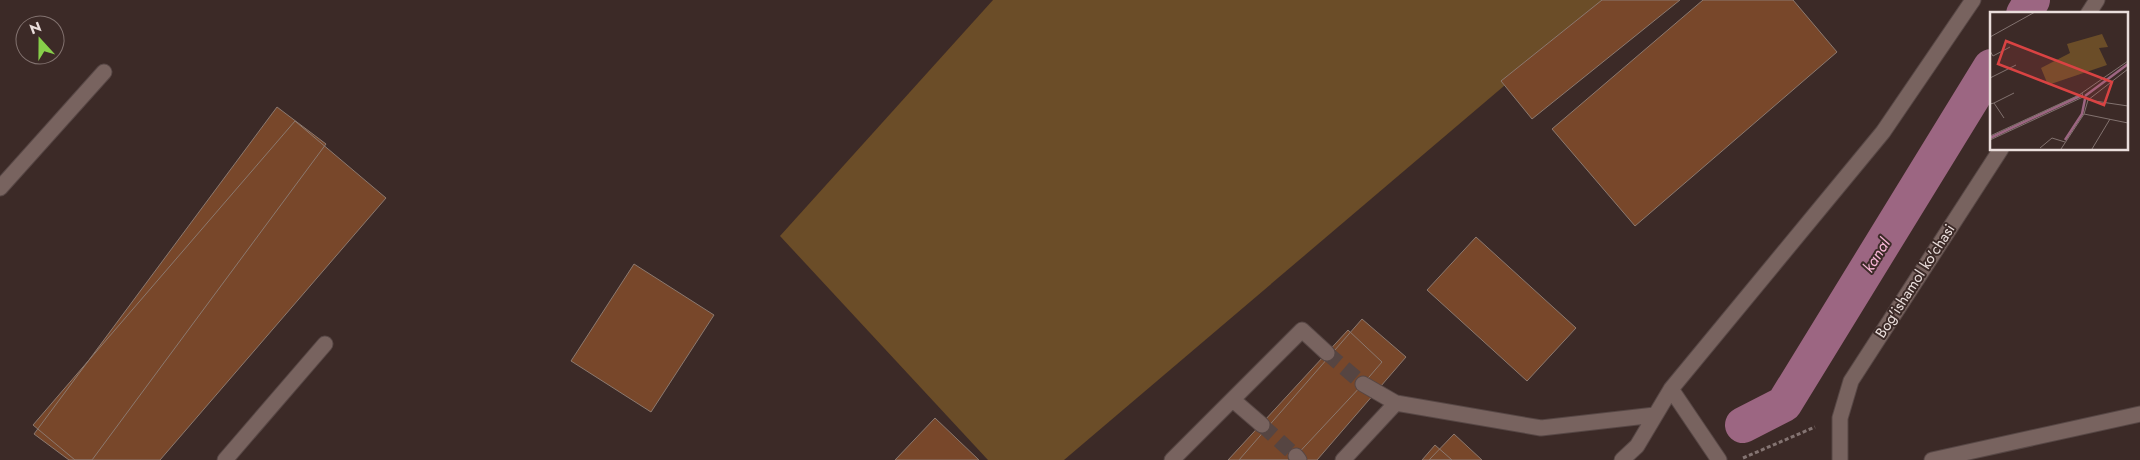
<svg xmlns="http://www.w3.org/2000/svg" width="2140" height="460" font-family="Jost,sans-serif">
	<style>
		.green { fill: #6b4d28 }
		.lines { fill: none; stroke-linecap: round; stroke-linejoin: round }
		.canal { stroke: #9c6682; stroke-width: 36 }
		.building { fill: #78472a; stroke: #8c796f }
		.minor-tunnel { stroke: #564542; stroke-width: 15; stroke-dasharray: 15 8; stroke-linecap: butt }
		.minor-casing { stroke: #574745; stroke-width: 17 }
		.path { stroke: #847472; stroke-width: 3; stroke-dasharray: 4 2.5; stroke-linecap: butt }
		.minor { stroke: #78635f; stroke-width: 15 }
		.labels { text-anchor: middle; stroke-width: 4; stroke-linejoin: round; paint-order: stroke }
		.street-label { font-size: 15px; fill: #eadedc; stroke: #3c2a27 }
		.water-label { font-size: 16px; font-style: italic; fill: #f8b6d7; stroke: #3c2a27 }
		.inset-river { fill: none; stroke: #9c6682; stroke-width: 2.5 }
		.inset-road { fill: none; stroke: #82726f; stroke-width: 1 }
		.view { fill: #d94343; fill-opacity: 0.15; stroke: #d94343; stroke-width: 2.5 }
		.inset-edge { fill: none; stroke: #eadedc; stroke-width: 2.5 }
	</style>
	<rect width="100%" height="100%" fill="#3c2a27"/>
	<path class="green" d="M993,0H1605L1064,460H988L780,236Z"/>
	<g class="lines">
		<path class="canal" d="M2024,14L2032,0
			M1743,425L1784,404L1991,67"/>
	</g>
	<path class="building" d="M1602,0H1680L1532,119L1501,81Z
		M1703,0H1793L1837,52L1635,226L1552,129Z
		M277,107L326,144L92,460H69L34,434Z
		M295,121L386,198L160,460H75L33,425Z
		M1476,237L1576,328L1527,381L1427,290Z
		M634,264L714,315L651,412L571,361Z
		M1362,319L1406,357L1317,460H1239Z
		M1348,330L1382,362L1363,384L1292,460H1228Z
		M935,418L979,460H895Z
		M1454,434L1482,460H1429Z
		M1435,445L1452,460H1422Z"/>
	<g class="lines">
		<path class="minor-tunnel" d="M1327,353L1363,384
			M1262,425L1296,456"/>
		<g class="minor-casing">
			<path id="minor" d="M2088,14L2097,0
				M0,188L104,72
				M1363,384L1396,403L1541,428L1655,415
				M1671,389L1719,460
				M1233,400L1262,425
				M1296,456L1299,460
				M225,460L325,344
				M1172,460L1302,330L1327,353
				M1343,460L1396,403
				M1622,460L1637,446L1671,389L1883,132L1973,0
				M1840,460V418L1851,381L2001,149
				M1932,460L2140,414"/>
		</g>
		<path class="path" d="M1743,458L1815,427"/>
		<use href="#minor" class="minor"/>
	</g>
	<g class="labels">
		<g class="street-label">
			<text transform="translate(1915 281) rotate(-57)" y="5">Bog'ishamol ko'chasi</text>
		</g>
		<g class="water-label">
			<text transform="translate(1876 255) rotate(-58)" y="6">kanal</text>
		</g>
	</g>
	<g transform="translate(1990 12)">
		<rect width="138" height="138" fill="#3c2a27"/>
		<path d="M112,22L118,35L109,36L117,53L58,73L51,56L80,41L77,32Z" fill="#6b4d28"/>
		<path class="inset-river" d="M95,84L138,52M0,126L90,84M75,128L92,102L95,87"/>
		<path class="inset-road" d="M0,25L45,0M0,39L3,44L20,35M138,57L98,88L138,94M0,66L26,53M4,91L24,81M0,92L4,91L14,106M94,102L138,111M0,124L89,83L138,49M0,128L93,85L92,81M50,136L62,126L75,130M71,137L94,102L98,88M102,137L120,107"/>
		<path class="view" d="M16,29L122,70L114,93L8,52Z"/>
		<rect width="138" height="138" class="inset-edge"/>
	</g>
	<g transform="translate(40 40) rotate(339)"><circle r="24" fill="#3c2a27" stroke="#82726f"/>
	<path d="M0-4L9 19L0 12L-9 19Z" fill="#87cf4a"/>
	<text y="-8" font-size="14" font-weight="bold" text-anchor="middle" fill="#eadedc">N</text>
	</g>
</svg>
